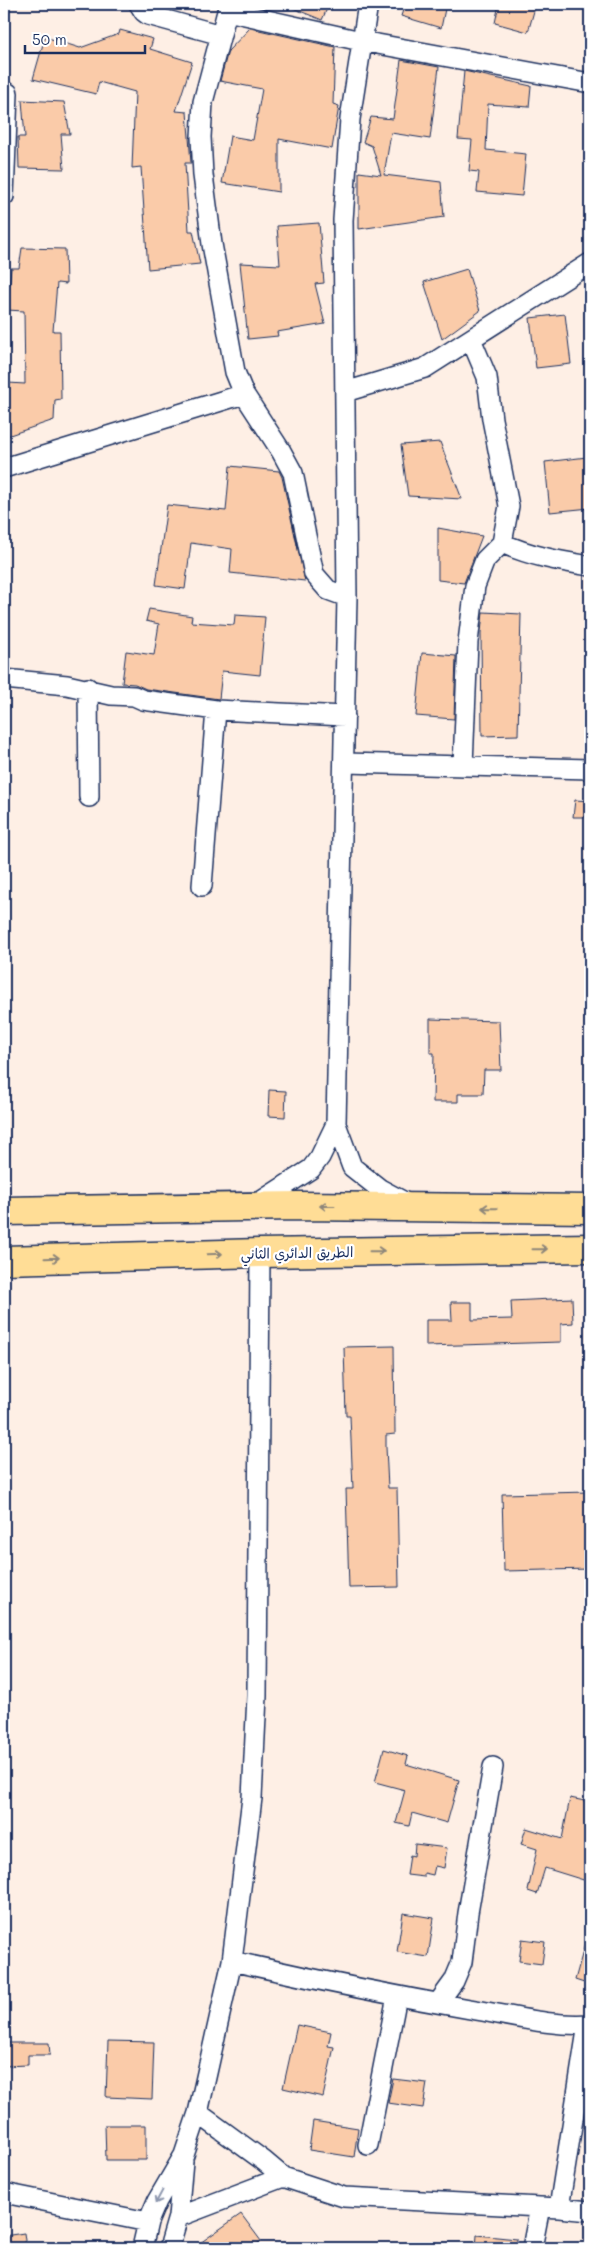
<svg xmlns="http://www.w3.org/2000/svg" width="594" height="2252" font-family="Mali,'Playpen Sans Arabic',sans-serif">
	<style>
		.building { fill: #facba9; stroke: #1b2f5e }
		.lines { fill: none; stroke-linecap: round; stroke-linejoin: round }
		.street-casing { stroke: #1b2f5e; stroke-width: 22 }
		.highway-casing { stroke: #1b2f5e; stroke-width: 31 }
		.street { stroke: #fff; stroke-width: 19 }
		.highway { stroke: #ffdd96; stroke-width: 28 }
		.oneway { stroke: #8d867a }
		.oneway2 { stroke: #8d97ae }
		.labels { text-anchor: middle; stroke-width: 4.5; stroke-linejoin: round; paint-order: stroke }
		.street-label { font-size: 14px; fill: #1b2f5e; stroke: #fff }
	</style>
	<rect width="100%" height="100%" fill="#feefe5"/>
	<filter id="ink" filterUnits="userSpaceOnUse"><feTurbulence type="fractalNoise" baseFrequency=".02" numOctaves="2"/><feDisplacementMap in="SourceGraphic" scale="10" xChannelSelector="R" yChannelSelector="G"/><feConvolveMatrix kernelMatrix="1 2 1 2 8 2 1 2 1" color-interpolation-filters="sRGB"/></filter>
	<g filter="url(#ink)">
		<path class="building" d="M283,4H329L322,20Z
			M405,4H446L441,28L401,16Z
			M499,4H536L528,32L495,23Z
			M250,28L335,47L333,104L339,106L332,149L279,139V192L222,183L230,136L253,140L262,89L220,81L228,51Z
			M120,30L153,39L150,49L192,62L176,111L187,112L191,163H185L189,231H193L200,264L148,269L141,167L132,168L135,92L99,82L96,94L33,79L45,37L80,48L119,34Z
			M401,60L439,67L430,139L391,133L384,175L441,182L444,217L359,229V172L381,175L372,146L363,142L371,117L393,119Z
			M464,71L531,86L529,107L488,104L486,150L526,154L522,196L477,192L479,172L469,171L472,140L458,139Z
			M22,100L64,102L70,134H61L64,169L19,168L18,137H25Z
			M319,223L324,283L315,284L325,324L277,332L278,336L248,339L240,263L280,265L277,226Z
			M22,248L65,249L66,284L57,283L53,331H60L61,399L55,400L54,420L4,437L8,383L25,384L24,311L7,310L11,268H19Z
			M467,269L480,311L442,339L424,282Z
			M565,314L571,364L536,368L530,318Z
			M440,442L462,499L408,496L401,445Z
			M587,457L590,508L550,512L545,462Z
			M230,466L279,471L282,477L305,581L230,573L232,549L191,543L185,589L156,585L167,505L226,511Z
			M438,528L482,536L464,583L438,580Z
			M149,609L192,616L191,622L234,625L235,615L265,617L260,675L222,671L219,699L146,689L135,684L122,683L126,651L154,655L159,624L146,621Z
			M483,612L521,614L518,735L482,736L481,633Z
			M422,653L456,656L454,719L416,716Z
			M575,800L590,801V817H573Z
			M430,1019L499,1021L501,1070H484L483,1094H458V1102H433L434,1053H430Z
			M269,1090L286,1091L285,1117L268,1116Z
			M572,1298L573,1323L561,1324V1342L426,1346V1320H452L451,1302H472V1320L512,1319L511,1301Z
			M394,1346L395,1434L386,1435V1447L388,1488H397L399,1587L349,1588L346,1489H353L350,1416H346L344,1347Z
			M590,1492V1569L504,1571L502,1494Z
			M384,1749L408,1756L406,1764L459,1780L447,1823L412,1813L409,1826L396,1823L405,1790L375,1782Z
			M570,1798L590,1802V1882L545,1868L537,1894L528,1891L537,1849L521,1844L526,1828L562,1839Z
			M415,1844L447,1848L444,1868L435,1866L433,1875L424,1873V1877L407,1875L410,1855L414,1856Z
			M403,1913L434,1918L428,1957L397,1952Z
			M522,1939L545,1942L542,1964L519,1961Z
			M586,1940H590V1985L575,1980Z
			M297,2025L331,2032L328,2046L334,2047L323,2097L283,2088Z
			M108,2041L154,2042L152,2099L106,2097Z
			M4,2043H49L50,2055H28V2065L4,2066Z
			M393,2079L427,2083L423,2108L388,2103Z
			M313,2121L358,2128L354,2157L309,2150Z
			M105,2125H146V2160H106Z
			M241,2214L261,2241L251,2248H193Z
			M24,2233L26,2248H4V2236Z
			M477,2235L517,2239V2248H476Z"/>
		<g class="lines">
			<g class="street-casing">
				<path id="street" d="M139,4L144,12L148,15L221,35
					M229,4L203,102L201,137L203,175L212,244L235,372L244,394L281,451L293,473L314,574L328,590L347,597
					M227,11L361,41L590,83
					M4,196L8,93
					M345,392L425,368L590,263
					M4,468L244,394
					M502,543C530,556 559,561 590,566
					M4,679L67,685L111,695L134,696L143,700L216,710
					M88,688L89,797
					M345,763L590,769
					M463,765L468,642L475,586L485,560L502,543L509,506L492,419L487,377L471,339
					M202,886L216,710L345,716
					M336,1124L352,1167L380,1189L410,1205
					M255,1205L311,1169L320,1157L336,1124L347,597L343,220L350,119L368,4
					M232,1961C311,1979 390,1995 470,2009C509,2015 550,2027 590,2024
					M438,2003L454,1981L462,1962L468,1913L493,1767
					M198,2113L264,2161L283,2177L344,2197L559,2208L590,2211
					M368,2145L397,1996
					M4,2193L148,2222
					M559,2208L588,2024
					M178,2217L283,2177
					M142,2248L148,2222L157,2201L184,2155L198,2113L232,1961L252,1798L257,1696L260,1253
					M169,2248L178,2217L183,2161
					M532,2248L540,2207"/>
			</g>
			<g class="highway-casing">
				<path id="highway" d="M4,1211L299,1206L590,1209
					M4,1260L260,1253L590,1248"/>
			</g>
			<use href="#street" class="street"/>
			<use href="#highway" class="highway"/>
		</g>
		<defs><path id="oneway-shaft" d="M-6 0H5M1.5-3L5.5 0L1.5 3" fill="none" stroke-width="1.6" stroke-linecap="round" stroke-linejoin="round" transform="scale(1.25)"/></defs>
		<g class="oneway">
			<use href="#oneway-shaft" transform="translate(327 1206) rotate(180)"/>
			<use href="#oneway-shaft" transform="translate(489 1208) rotate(-179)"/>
			<use href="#oneway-shaft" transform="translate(540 1249) rotate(-1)"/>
			<use href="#oneway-shaft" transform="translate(377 1251) rotate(-1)"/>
			<use href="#oneway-shaft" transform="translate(215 1254) rotate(-2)"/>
			<use href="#oneway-shaft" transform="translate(52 1258) rotate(-2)"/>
		</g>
		<use class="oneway2" href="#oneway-shaft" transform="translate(159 2197) rotate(118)"/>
	</g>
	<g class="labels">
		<g class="street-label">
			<text transform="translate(297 1253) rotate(-1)" y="5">الطريق الدائري الثاني</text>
		</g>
	</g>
	<rect width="594" height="2252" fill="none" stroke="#fff" stroke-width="20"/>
	<rect x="10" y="10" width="574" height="2232" fill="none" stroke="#1b2f5e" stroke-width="2" filter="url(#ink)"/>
	<path d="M25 45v8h120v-8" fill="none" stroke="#1b2f5e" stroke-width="2.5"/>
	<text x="32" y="45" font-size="15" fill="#1b2f5e" stroke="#ffffff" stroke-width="4" paint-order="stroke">50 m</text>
</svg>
